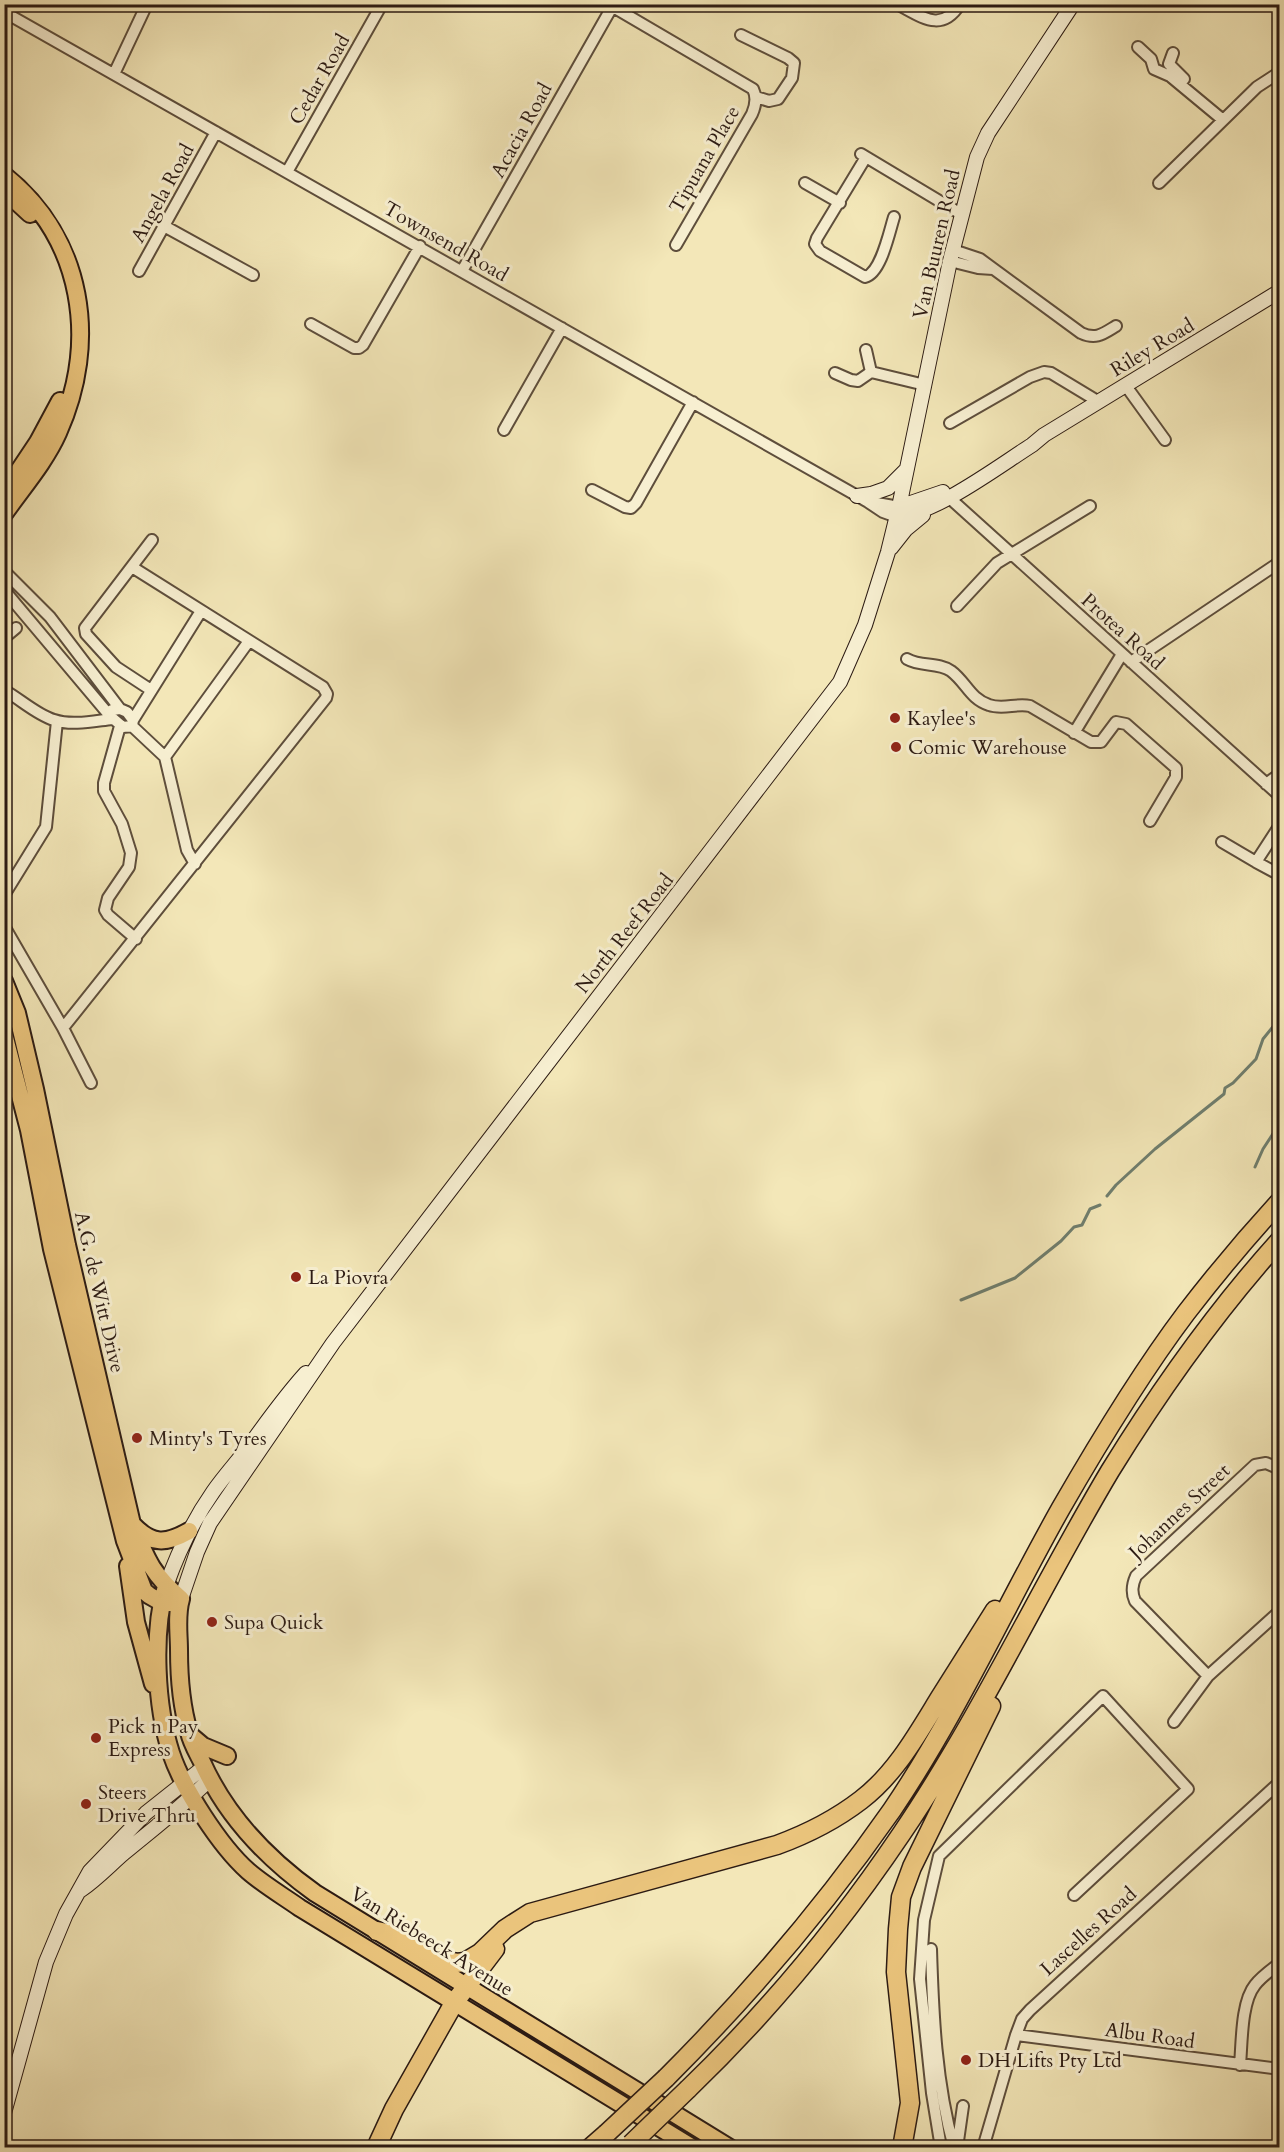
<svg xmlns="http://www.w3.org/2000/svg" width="1284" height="2152" font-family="Cardo,serif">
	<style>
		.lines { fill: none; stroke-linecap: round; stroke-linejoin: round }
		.stream { stroke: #6f7e6e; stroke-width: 3 }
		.street-casing { stroke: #5e4e3c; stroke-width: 14 }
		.secondary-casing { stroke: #2c1b13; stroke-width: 16 }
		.primary-casing { stroke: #2c1b13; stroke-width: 20 }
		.highway-casing { stroke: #2c1b13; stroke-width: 21 }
		.street { stroke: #f7efd1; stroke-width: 10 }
		.secondary { stroke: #f7efd1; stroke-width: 14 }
		.primary { stroke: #eac47c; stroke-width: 16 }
		.highway { stroke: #eac47c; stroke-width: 18 }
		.highway-bridge-casing { stroke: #2c1b13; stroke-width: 21; stroke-linecap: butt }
		.highway-bridge { stroke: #eac47c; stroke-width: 18 }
		.poi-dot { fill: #8f2418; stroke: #f7efd1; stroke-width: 2 }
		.labels { text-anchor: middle; stroke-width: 6; stroke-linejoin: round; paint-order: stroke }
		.street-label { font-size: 20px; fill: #2c1b13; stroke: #f7efd1 }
		.poi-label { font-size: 20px; fill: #2c1b13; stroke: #f7efd1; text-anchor: start }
	</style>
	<rect width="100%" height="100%" fill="#f3e7b8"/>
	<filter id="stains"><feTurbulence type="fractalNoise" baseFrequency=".00333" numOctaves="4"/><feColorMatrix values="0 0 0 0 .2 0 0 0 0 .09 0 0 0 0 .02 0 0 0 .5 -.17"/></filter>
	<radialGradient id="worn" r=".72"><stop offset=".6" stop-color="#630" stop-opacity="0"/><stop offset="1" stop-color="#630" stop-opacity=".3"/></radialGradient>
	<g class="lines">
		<path class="stream" d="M1255,1167L1263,1149L1280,1123
			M1107,1196L1116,1185L1155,1149L1224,1094L1225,1088L1233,1083L1256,1059L1263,1039L1280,1018
			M961,1300L1015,1278L1061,1241L1074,1227L1082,1225L1090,1209L1100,1205"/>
		<g class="street-casing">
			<path id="street" d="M608,4L753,89C757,97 756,105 752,114L676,245
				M897,4C921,16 941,34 960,4
				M4,12L868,502L883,512L897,517
				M741,35L788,58L794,63L792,78L778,99L769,101L756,97
				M1138,47L1151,59L1154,69L1170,76L1223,120
				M1173,53L1169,64L1184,79
				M114,74L147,4
				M861,154L961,214
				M866,157L817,238L815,244L820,251L865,277C881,273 889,233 894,217
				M287,172L382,4
				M805,183L840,203
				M1159,183L1257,87L1277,74
				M164,226L253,275
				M953,250L980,259L1081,333C1096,340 1103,334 1116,326
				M950,261L978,268L993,269
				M139,271L216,132
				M462,271L612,7
				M311,324L354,348H359L363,345L420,246
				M866,350L871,372
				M871,372L925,385
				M835,373L851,380L858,381L871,372
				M1126,386L1165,440
				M950,423L1030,377L1044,372L1051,373L1099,402
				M504,430L562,328
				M592,490L625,507L631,508L636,503L693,402
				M944,493L1280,796
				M871,502L899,507
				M4,571L50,617L120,709L127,712L133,720L132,726L123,727L110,716L112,710L120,709
				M4,590L110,716
				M957,606L997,563L1090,506
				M4,638L16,628
				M907,659C921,667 938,662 951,671C966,682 970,699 989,705C1003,710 1016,703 1030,706L1091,742H1101L1116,722L1126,724L1176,768V777L1150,821
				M1131,662L1280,562
				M4,690C20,699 37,715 54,720C72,726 94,721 112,719
				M151,690L116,667L86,634L85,628L152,540
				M133,720L201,611
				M120,726L104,783V791L122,824L131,853L129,867L108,898L105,910L108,915L136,939
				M132,726L165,757
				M1074,733L1122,654
				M1266,784L1280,774
				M1280,825L1256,862L1280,875
				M1222,842L1256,862
				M195,864L187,850L165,757L249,641
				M4,895L46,827L57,721
				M4,926L63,1028L91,1083
				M63,1028L326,698L327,694L323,687L132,567
				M1208,1676L1135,1601C1131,1592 1132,1585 1136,1576L1255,1465L1266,1463L1280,1469
				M1174,1722L1208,1676L1280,1611
				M931,1949C933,2016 936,2083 954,2148
				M1016,2035L1280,2069
				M1240,2065C1242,2043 1241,2002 1255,1985C1261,1977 1271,1970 1280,1963
				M941,2148L932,2093L920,1979L924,1920L939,1856L1103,1696L1188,1789L1074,1895
				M957,2148L963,2106
				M983,2148L1016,2035L1022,2019L1030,2010L1280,1782"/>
		</g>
		<g class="secondary-casing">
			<path id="secondary" d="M857,496L871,494L888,488L906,470
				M899,507L943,492
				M897,517C938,512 996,468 1032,445L1044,435L1280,291
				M891,548L906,529L923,515
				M166,1586C178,1552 192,1522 213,1492C224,1476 238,1461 250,1445C268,1420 285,1396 306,1373
				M181,1599L197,1552L210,1523L333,1343L840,682L865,625L888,552L899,507L950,261L977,157L988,133L1073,4
				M81,1890C97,1879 110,1865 124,1853C153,1829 183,1806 210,1779
				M4,2113L46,1962L66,1914L90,1871L146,1813L204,1767"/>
		</g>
		<g class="primary-casing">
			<path id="primary" d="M4,175C84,239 99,342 58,433C45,462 23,487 4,514
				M4,190L30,214
				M4,493L38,442L60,401
				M4,981L17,1013L35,1089L67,1245L132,1524C147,1560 151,1573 181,1599C176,1615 179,1634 179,1650C179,1678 181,1705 189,1732C191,1742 197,1752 202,1762C226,1816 266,1858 315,1893L730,2148
				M4,1034L29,1130L52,1249L125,1541L144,1591C152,1599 160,1602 171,1603
				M133,1525C152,1545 166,1544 189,1531
				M128,1566L136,1622L153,1684
				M166,1586C152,1633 156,1707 171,1753C183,1789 220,1846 248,1871C264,1885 283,1896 300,1908L693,2148
				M190,1735L203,1746L227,1756"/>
		</g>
		<g class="highway-casing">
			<path id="highway" d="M377,1931L391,1934L445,1960L456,1963L465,1962L480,1953L505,1929L530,1913L777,1845C807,1834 835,1820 861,1800C895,1774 917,1735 939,1699C958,1669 976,1640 995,1610
				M666,2078C749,1995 825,1906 892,1810C957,1714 1004,1609 1061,1508C1099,1442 1140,1374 1186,1313C1216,1274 1247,1237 1280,1201
				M688,2089C768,2012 840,1925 902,1833C980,1718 1039,1590 1110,1471C1160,1390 1216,1311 1280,1240
				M376,2148L394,2109L454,2003L495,1949
				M590,2148L606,2134
				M902,2148L910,2103L896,1972L898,1929L901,1897L912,1867L991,1706"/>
		</g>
		<use href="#street" class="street"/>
		<use href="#secondary" class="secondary"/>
		<use href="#primary" class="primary"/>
		<use href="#highway" class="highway"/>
		<g class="highway-bridge-casing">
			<path id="highway-bridge" d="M606,2134L666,2078
				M631,2144L688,2089"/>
		</g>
		<use href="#highway-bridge" class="highway-bridge"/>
	</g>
	<g class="poi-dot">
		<circle cx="895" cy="718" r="6"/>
		<circle cx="896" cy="747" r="6"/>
		<circle cx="296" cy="1277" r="6"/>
		<circle cx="137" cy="1438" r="6"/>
		<circle cx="212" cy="1622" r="6"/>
		<circle cx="96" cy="1738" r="6"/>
		<circle cx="86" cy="1804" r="6"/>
		<circle cx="966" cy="2060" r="6"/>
	</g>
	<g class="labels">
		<g class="street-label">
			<text transform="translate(319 79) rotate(-60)" y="7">Cedar Road</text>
			<text transform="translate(521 130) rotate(-61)" y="7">Acacia Road</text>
			<text transform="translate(704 159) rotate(-60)" y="7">Tipuana Place</text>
			<text transform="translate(162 193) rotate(-61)" y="7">Angela Road</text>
			<text transform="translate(446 241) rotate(30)" y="7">Townsend Road</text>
			<text transform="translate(936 244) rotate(-77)" y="7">Van Buuren Road</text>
			<text transform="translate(1152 347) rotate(-31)" y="7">Riley Road</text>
			<text transform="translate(1123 631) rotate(42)" y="7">Protea Road</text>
			<text transform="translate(624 933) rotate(-52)" y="7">North Reef Road</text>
			<text transform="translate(100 1292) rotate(77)" y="7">A.G. de Witt Drive</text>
			<text transform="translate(1179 1511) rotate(-43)" y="7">Johannes Street</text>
			<text transform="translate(1088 1931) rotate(-42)" y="7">Lascelles Road</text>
			<text transform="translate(432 1941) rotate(32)" y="7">Van Riebeeck Avenue</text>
			<text transform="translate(1150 2035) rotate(8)" y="7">Albu Road</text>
		</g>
		<g class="poi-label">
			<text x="907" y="725">Kaylee's</text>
			<text x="908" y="754">Comic Warehouse</text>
			<text x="308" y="1284">La Piovra</text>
			<text x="149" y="1445">Minty's Tyres</text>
			<text x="224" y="1629">Supa Quick</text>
			<text x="108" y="1733">Pick n Pay<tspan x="108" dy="23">Express</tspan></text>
			<text x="98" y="1799">Steers<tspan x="98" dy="23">Drive Thru</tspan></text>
			<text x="978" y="2067">DH Lifts Pty Ltd</text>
		</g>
	</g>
	<rect width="1284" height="2152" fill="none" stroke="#f3e7b8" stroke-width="24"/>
	<rect x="6" y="6" width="1272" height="2140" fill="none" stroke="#2c1b13" stroke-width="3"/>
	<rect x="12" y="12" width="1260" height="2128" fill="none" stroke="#2c1b13" stroke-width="1.5"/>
	<rect width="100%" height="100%" filter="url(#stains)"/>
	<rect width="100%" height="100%" fill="url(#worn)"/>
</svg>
